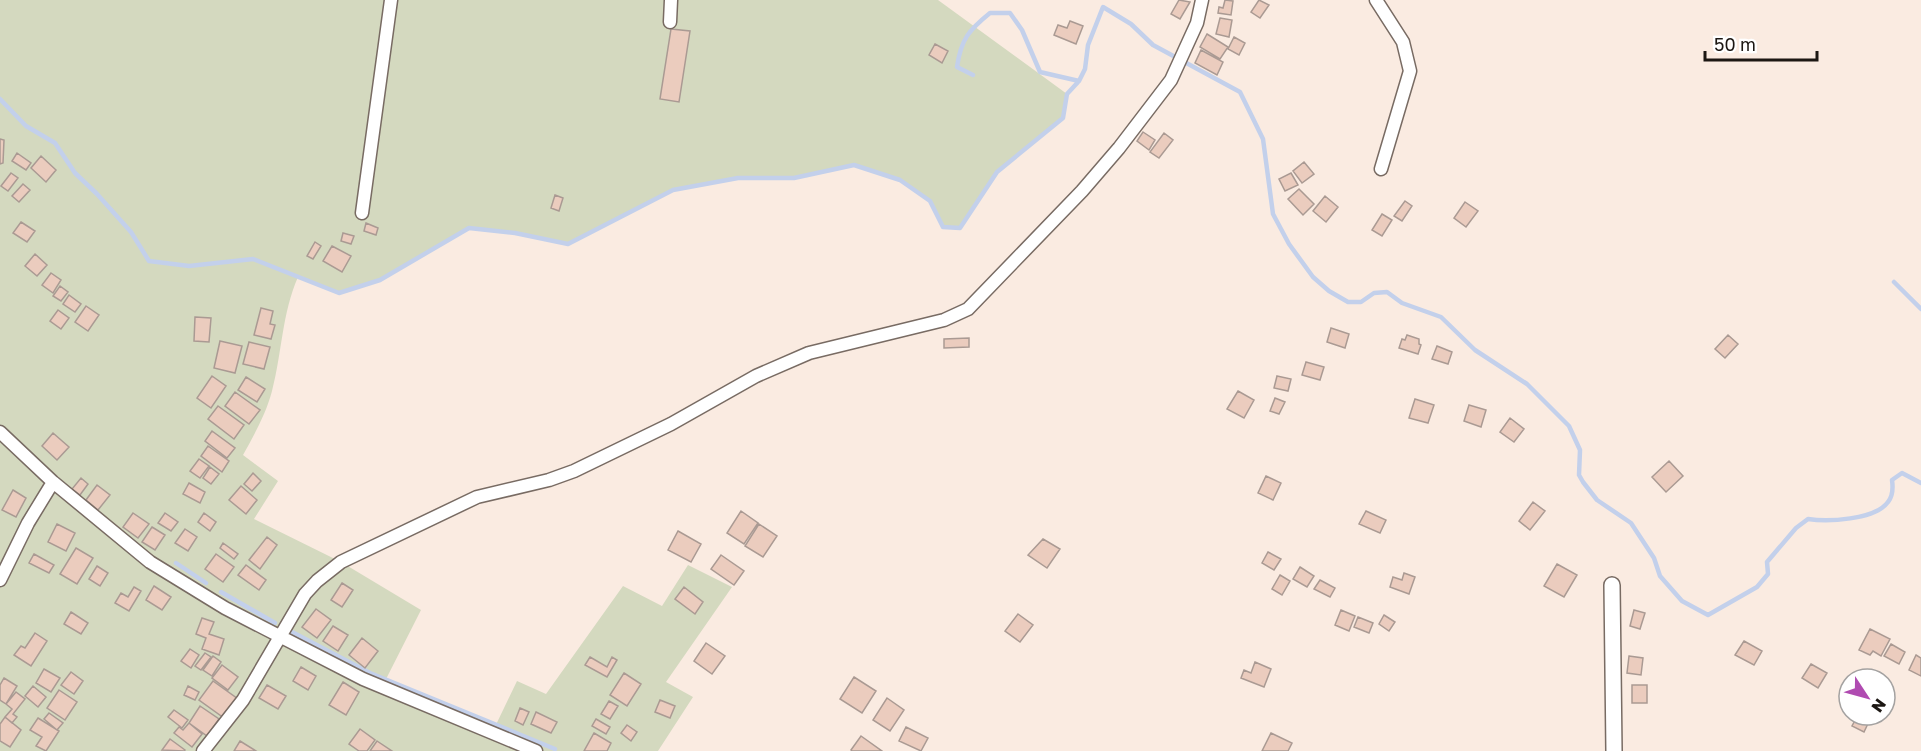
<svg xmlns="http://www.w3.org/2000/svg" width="1921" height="751" font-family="'Golos Text',sans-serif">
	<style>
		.park { fill: #d4d9bf }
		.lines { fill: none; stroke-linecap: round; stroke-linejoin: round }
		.stream { stroke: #c3d0eb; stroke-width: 4.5 }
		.building { fill: #ebccbe; stroke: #aa9a93; stroke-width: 1.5 }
		.minor-casing { stroke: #786b63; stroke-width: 15 }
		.tertiary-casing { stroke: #786b63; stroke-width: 18 }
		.minor { stroke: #fff; stroke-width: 12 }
		.tertiary { stroke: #fff; stroke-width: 15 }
	</style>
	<rect width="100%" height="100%" fill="#faebe1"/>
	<path class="park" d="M0,0H938L1067,94L1063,118L997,172L960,228L943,227L930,201L900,180L854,165L794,178H738L673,190L568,244L515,233L469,228L380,280L339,293L298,277C282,313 282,353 272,391C266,414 254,435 243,455L278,481L254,519L341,562L421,610L382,687L492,733L517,681L546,694L623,586L662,606L688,565L732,587L666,682L693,697L658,751H0Z"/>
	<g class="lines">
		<path class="stream" d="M973,75L957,67C961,39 969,30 990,13H1010L1022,30L1040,72L1079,81L1085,69L1088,45L1103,7L1131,24L1153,45L1240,92L1263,139L1273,214L1289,244L1313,277L1329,291L1348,302H1361L1374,293L1387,292L1402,303L1441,317L1475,350L1527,384L1569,426L1580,450L1579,475L1583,482L1597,500L1631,523L1654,558L1660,576L1682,601L1708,615L1757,587L1768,574L1767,562L1796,528L1808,519C1827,522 1875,520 1888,502C1893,496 1893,487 1892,480L1902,473L1921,483
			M0,99L26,126L55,143L75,173L97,194L131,232L149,261L189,266L253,259L339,293L380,280L469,228L515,233L568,244L673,190L738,178H794L854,165L900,180L930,201L943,227L960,228L997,172L1063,118L1067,94L1079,81
			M1894,282L1921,309
			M176,563L206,583
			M221,592L275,623
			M292,632L370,673L555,749"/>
	</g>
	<path class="building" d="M1179,0L1190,2L1180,19L1171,14Z
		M1225,0L1233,1L1231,15L1218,13L1219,7L1223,8Z
		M1259,0L1269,5L1260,18L1251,12Z
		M1220,18L1232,20L1229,37L1216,34Z
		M1070,21L1083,26L1076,44L1054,35L1058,25L1067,28Z
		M671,29L690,31L679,102L660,99Z
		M1207,34L1228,47L1220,59L1200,47Z
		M1234,37L1245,43L1239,55L1228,49Z
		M935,44L948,51L942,63L929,55Z
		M1201,50L1223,62L1217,75L1195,63Z
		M1143,132L1155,140L1149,150L1137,141Z
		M1164,133L1173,140L1159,158L1150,152Z
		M0,139L4,140L3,163L0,164Z
		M17,153L31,163L26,170L12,161Z
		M41,156L56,170L46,182L31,168Z
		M1304,162L1314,174L1302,183L1293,171Z
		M11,173L18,178L8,191L1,186Z
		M1291,173L1298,185L1285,191L1279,179Z
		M23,184L30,190L19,202L12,196Z
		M1299,189L1314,204L1303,215L1288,199Z
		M555,195L563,198L559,211L551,208Z
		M1325,196L1338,207L1326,222L1313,211Z
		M1405,201L1412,206L1402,221L1394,216Z
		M1465,202L1478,211L1466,227L1454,218Z
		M1382,214L1392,220L1382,236L1372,230Z
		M21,222L35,231L27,242L13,233Z
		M366,223L378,228L376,235L364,231Z
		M343,233L354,236L351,244L341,241Z
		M315,242L321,246L313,259L307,256Z
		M332,246L351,256L342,272L323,261Z
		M35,254L47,265L37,276L25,266Z
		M51,273L61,280L53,293L42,285Z
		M60,286L68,292L61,301L53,296Z
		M69,295L81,304L75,312L63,304Z
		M86,306L99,315L88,331L75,322Z
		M261,308L273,311L270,324L275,325L271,339L254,335Z
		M58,310L69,318L61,329L50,321Z
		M195,317L211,318L209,342L194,341Z
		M1331,328L1349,334L1345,348L1327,342Z
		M1407,335L1419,339V344L1421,345L1418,354L1399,348L1402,339L1405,340Z
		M1728,335L1738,344L1725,358L1715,349Z
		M969,338V347L944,348V339Z
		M220,341L242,346L235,373L214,368Z
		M249,342L270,347L264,369L243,364Z
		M1437,346L1452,352L1448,364L1432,359Z
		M1306,362L1324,367L1320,380L1302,375Z
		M212,376L226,386L211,408L197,398Z
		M1277,376L1291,379L1288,391L1274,388Z
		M246,377L265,389L257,402L238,390Z
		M1238,391L1254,400L1244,418L1227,409Z
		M235,392L260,410L249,424L225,406Z
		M1275,398L1285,402L1279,414L1270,411Z
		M1415,399L1434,405L1428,423L1409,418Z
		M1469,405L1486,410L1481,427L1464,421Z
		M218,406L244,425L234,439L208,419Z
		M1510,418L1524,429L1514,442L1500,432Z
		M212,431L235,448L227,458L205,441Z
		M53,433L69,447L57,460L42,446Z
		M208,446L229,461L222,472L201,456Z
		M199,459L209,466L200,478L190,471Z
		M1669,461L1683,476L1666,492L1652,477Z
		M210,467L219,474L211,484L203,478Z
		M253,473L261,481L252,491L244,484Z
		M1266,476L1281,483L1273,500L1258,493Z
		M81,478L88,484L80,495L72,489Z
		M189,483L205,492L200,503L183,494Z
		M97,485L110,495L98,510L86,500Z
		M241,486L257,500L246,514L229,500Z
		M13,490L26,498L16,517L2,510Z
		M1533,502L1545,511L1530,530L1519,521Z
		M741,511L758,523L744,544L727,533Z
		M1366,511L1386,520L1380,533L1359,524Z
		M133,513L149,524L138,538L123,527Z
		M165,513L178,522L171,531L158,523Z
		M204,513L216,522L210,531L198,522Z
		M57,524L75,533L66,551L48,542Z
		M759,524L777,536L763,557L745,546Z
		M152,527L165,535L155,550L142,542Z
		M185,529L197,537L188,551L175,543Z
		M678,531L701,544L691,562L668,550Z
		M267,537L277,545L260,569L249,560Z
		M1043,539L1060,549L1047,568L1028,555Z
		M223,543L238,554L234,559L220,548Z
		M76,548L93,558L77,584L60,574Z
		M1268,552L1281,559L1274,570L1262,563Z
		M34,554L54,565L49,573L29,563Z
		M216,554L234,567L223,582L205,569Z
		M721,555L744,571L734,585L711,569Z
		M1557,564L1577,575L1564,597L1544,586Z
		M246,565L266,580L259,590L238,575Z
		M97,566L108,573L100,586L89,579Z
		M1300,567L1314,576L1307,587L1293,579Z
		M1404,573L1415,577L1409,594L1390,587L1393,577L1402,580Z
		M1280,575L1290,581L1282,595L1272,589Z
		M1320,580L1335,588L1330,597L1314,589Z
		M342,583L353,590L342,607L331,600Z
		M154,586L171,597L162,610L146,600Z
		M134,587L141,591L129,611L115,603L121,593L128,597Z
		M684,587L703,602L695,614L675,599Z
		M316,609L331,620L317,638L302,627Z
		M1341,610L1355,616L1349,631L1335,625Z
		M1634,610L1645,613L1640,629L1630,626Z
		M71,612L88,623L81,634L64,624Z
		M1018,614L1033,625L1020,642L1005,631Z
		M1384,615L1395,622L1389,631L1379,624Z
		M1358,617L1373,623L1369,633L1354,627Z
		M202,618L214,622L209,634L224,639L219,655L202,649L206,638L196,634Z
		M333,626L348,635L338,651L323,641Z
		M1870,629L1890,639L1881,656L1873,651L1870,655L1859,650Z
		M35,633L47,641L31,666L14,655L21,646L25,648Z
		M362,638L378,651L365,668L349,655Z
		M1744,641L1762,651L1754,665L1735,655Z
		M706,643L725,656L712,674L694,661Z
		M1891,644L1905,652L1899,664L1884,656Z
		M190,649L199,655L191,668L181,661Z
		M205,653L211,657L201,670L195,666Z
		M1916,655L1921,658V676L1909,670Z
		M213,656L221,662L212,676L203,670Z
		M1629,656L1643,658L1641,675L1627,673Z
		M590,657L607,667L612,657L617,660L607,677L585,665Z
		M1255,662L1271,669L1264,687L1241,678L1244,670L1251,673Z
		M1811,664L1827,673L1818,688L1802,678Z
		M222,665L238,677L228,690L212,678Z
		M301,667L316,676L308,690L293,681Z
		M44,669L60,678L51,692L36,683Z
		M71,672L83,681L74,694L61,685Z
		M624,673L641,684L627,706L610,695Z
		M854,677L876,691L862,713L840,699Z
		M4,678L17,686L6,704L0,700V685Z
		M213,681L238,699L224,718L199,700Z
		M343,682L359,692L346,715L329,705Z
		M267,685L286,696L278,709L259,698Z
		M1632,685H1647V703H1632Z
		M33,686L46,697L38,707L25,696Z
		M188,686L199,692L195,700L184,695Z
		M59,690L77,702L65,720L47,708Z
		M16,692L25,699L13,714L17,717L12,723L5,717L12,709L6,704Z
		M887,698L904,710L890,731L873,720Z
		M660,700L675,706L670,718L655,712Z
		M609,701L618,706L610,719L601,714Z
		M200,706L219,719L207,736L189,723Z
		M520,708L529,712L523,725L515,721Z
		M174,710L188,720L182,728L168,717Z
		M536,712L557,722L551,733L531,724Z
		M49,713L63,723L57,730L44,719Z
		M1858,715H1872L1864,732L1852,726Z
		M5,717L21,730L10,747L0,741V724Z
		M38,718L59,731L46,751L36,746L42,737L30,730Z
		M596,719L610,727L606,734L592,726Z
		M189,723L202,734L192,747L174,733L179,727L183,730Z
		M627,725L637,732L631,741L621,733Z
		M906,727L928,738L921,751L899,741Z
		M360,729L375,740L367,751H359L349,744Z
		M594,733L611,743L607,751H584Z
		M1271,733L1292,743L1288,751H1262Z
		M861,736L882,751H852L851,750Z
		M170,739L185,750L184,751L162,750Z
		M240,741L256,751H234Z
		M377,741L392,751H370Z"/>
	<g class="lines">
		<g class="minor-casing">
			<path id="minor" d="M1376,0L1403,42L1410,71L1381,169
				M670,22L671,0
				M362,213L391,0
				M0,432L53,482L150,562L225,608L363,679L536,751
				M0,580L28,523L53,482
				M203,751L243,700L305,594L317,581L341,562L477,497L549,480L574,471L671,424L756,376L809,353L944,320L968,309L1082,191L1119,148L1171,80L1197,23L1202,0"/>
		</g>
		<g class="tertiary-casing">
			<path id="tertiary" d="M1612,585L1614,751"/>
		</g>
		<use href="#minor" class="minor"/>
		<use href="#tertiary" class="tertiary"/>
	</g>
	<g transform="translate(1867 697) rotate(126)"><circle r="28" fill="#ffffff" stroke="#a4a2a1" stroke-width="1.5"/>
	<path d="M0-4.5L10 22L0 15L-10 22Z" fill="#b04bb1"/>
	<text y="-9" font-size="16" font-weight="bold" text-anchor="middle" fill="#1c1713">N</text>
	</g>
	<path d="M1705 51v9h112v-9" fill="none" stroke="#1c1713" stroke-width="3"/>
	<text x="1714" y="51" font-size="18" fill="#1c1713" stroke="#ffffff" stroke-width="4.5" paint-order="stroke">50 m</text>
</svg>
